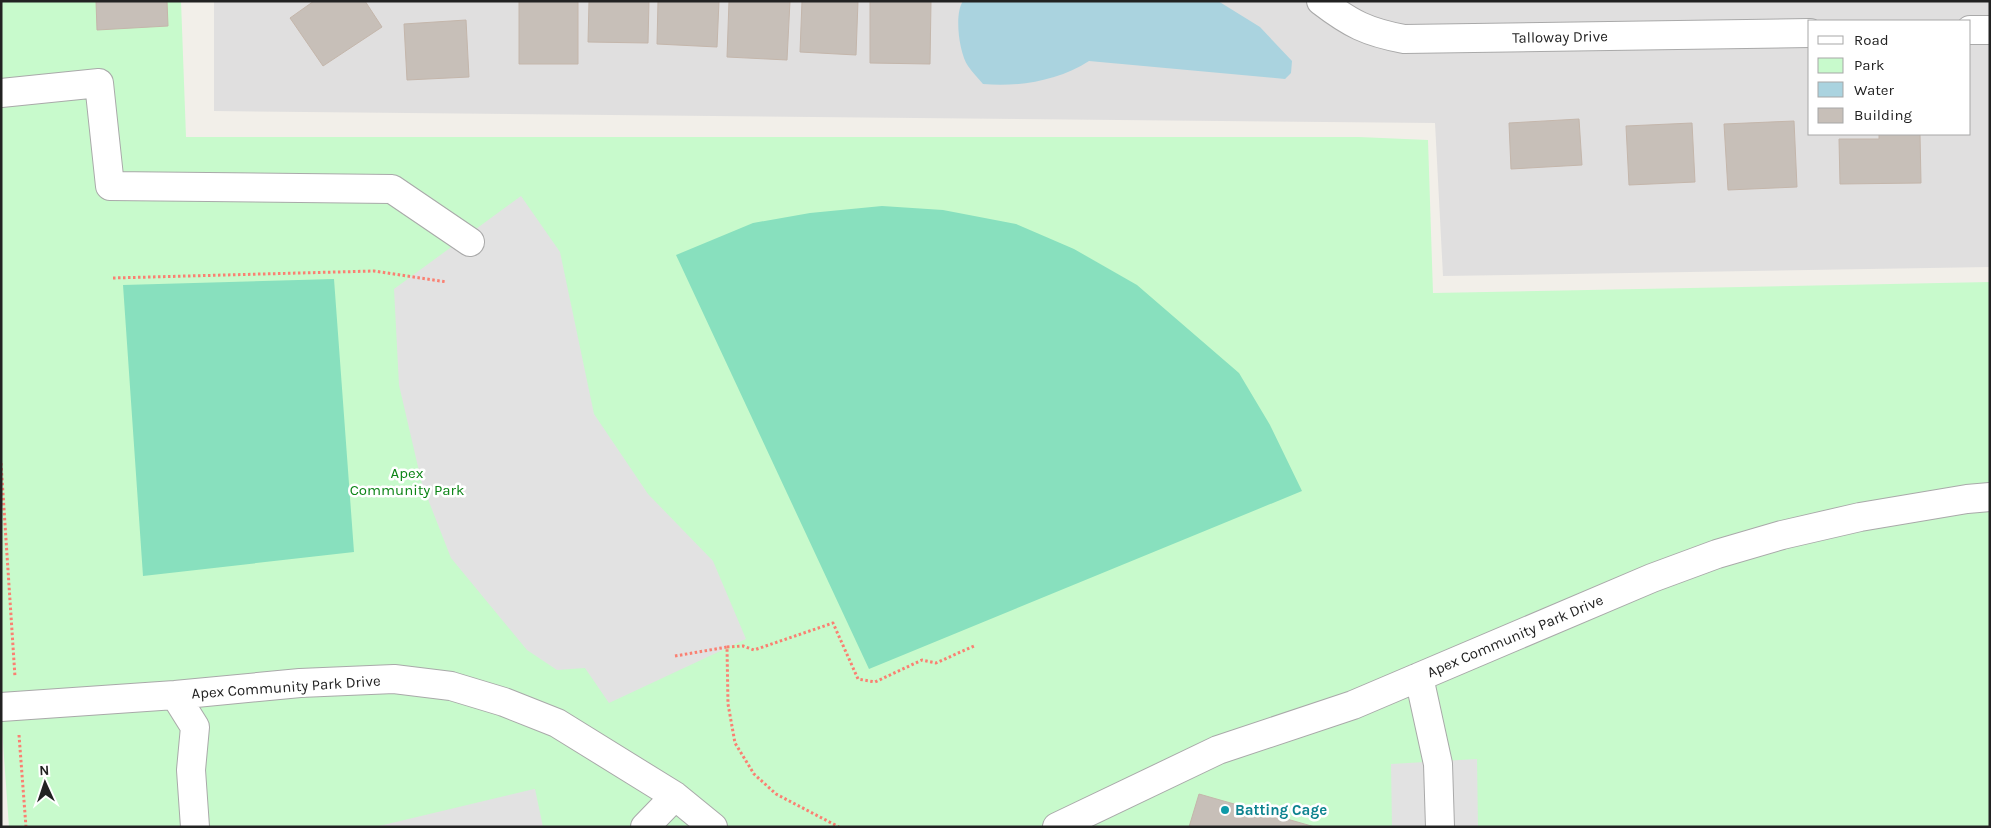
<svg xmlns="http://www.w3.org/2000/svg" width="1991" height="828" font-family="Karla,sans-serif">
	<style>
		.residential { fill: #e0dfdf; fill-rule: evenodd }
		.park { fill: #c8facc }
		.pitch { fill: #88e0be }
		.parking { fill: #e2e2e2 }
		.water { fill: #aad3df }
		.building { fill: #c7bfb8; stroke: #c4b6ab }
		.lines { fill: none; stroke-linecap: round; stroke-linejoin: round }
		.minor-casing { stroke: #a9a9a9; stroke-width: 30 }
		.path { stroke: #fa8072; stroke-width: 3; stroke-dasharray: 2.5 2.5; stroke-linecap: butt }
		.minor { stroke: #fff; stroke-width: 28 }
		.culture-dot { fill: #0f9aa8; stroke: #fff; stroke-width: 2 }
		.labels { text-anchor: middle; stroke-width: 5; stroke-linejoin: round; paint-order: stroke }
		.street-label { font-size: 15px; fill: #222; stroke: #fff }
		.park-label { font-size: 15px; fill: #0c8416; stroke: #fff }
		.culture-label { font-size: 15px; font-weight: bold; fill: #0d838f; stroke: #fff; text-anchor: start }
	</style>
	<rect width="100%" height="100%" fill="#f2efe9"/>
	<path class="residential" d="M214,1H1990V267L1443,276L1435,123L214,111ZM1810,21H1970V134H1810Z"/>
	<path class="park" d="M1,1H181L186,137H1359L1428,140L1433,293L1990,282V827H9L1,715Z"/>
	<path class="pitch" d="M882,206L943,210L1016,224L1074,249L1137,285L1239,373L1270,425L1302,491L869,669L676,255L753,223L810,213Z
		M334,279L354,552L143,576L123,285Z"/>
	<path class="parking" d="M521,196L560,252L594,414L648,494L713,561L746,639L609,703L585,668L557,670L527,650L451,558L422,484L399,385L394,289Z
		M1477,759L1478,827H1392L1391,764Z
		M535,789L543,827H375L534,789Z"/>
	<path class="water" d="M963,1H1218L1260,27L1292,61L1291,73L1285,79L1089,61C1058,81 1019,87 983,84C978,78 972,72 968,66C959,53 954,14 963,1Z"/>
	<path class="building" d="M96,1H167L168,26L97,30Z
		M314,1H365L382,27L323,66L290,18Z
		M519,1H578V64H519Z
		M589,1H649L648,43L588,42Z
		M658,1H719L717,47L657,44Z
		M729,1H790L787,60L727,57Z
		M802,1H858L856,55L800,52Z
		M870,1H931L930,64L870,63Z
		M466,20L469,77L407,80L404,24Z
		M1579,119L1582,165L1511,169L1509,123Z
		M1794,121L1797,187L1728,190L1724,124Z
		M1692,123L1695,182L1629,185L1626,126Z
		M1879,134H1920L1921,183L1840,184L1839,139H1879Z
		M1199,794L1315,827H1189Z"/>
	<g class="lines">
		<g class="minor-casing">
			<path id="minor" d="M1321,1C1351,24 1367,32 1404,39L1810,33
				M1970,30H1990
				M1,93L99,83L110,186L392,189L470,242
				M1419,677L1438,764L1440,827
				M175,695L195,727L191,770L195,827
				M1,707L175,695L300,683L394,679L451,686L504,702L557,723L675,796L713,827
				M645,827L675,796
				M1057,827L1218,750L1353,705L1652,578L1717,554L1782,535L1860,517L1967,499L1990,497"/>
		</g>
		<path class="path" d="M113,278L374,271L447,282
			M1,463L15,677
			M727,647L743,646L754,650L833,623L858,679L875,682L922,660L936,663L974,646
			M675,656L727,647L728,704L735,743L754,774L776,794L839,827
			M19,735L26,827"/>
		<use href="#minor" class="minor"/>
	</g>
	<circle class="culture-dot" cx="1225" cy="810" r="5"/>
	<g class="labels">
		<g class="street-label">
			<text transform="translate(1560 37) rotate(-1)" y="5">Talloway Drive</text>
			<text transform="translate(1515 636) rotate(-23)" y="5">Apex Community Park Drive</text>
			<text transform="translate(286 687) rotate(-4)" y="5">Apex Community Park Drive</text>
		</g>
		<g class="park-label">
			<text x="407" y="478">Apex<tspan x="407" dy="17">Community Park</tspan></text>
		</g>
		<g class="culture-label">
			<text x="1235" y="815">Batting Cage</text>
		</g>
	</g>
	<rect width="1991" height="828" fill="none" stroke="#222222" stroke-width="5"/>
	<rect x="1808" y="20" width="162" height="115" fill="#ffffff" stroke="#a7a7a7"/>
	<rect x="1818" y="36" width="25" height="8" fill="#ffffff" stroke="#a7a7a7"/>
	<text x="1854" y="45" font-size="15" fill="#222222">Road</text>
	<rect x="1818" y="58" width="25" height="15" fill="#c8facc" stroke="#a7a7a7"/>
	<text x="1854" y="70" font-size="15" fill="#222222">Park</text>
	<rect x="1818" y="82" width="25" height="15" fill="#aad3df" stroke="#a7a7a7"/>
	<text x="1854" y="95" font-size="15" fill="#222222">Water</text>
	<rect x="1818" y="108" width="25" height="15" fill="#c7bfb8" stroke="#a7a7a7"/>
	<text x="1854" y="120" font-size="15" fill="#222222">Building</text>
	<g transform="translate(45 783) rotate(357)" stroke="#ffffff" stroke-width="4" paint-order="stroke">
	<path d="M0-4L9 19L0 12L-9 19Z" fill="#222222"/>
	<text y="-8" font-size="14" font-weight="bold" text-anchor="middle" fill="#222222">N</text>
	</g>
</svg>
